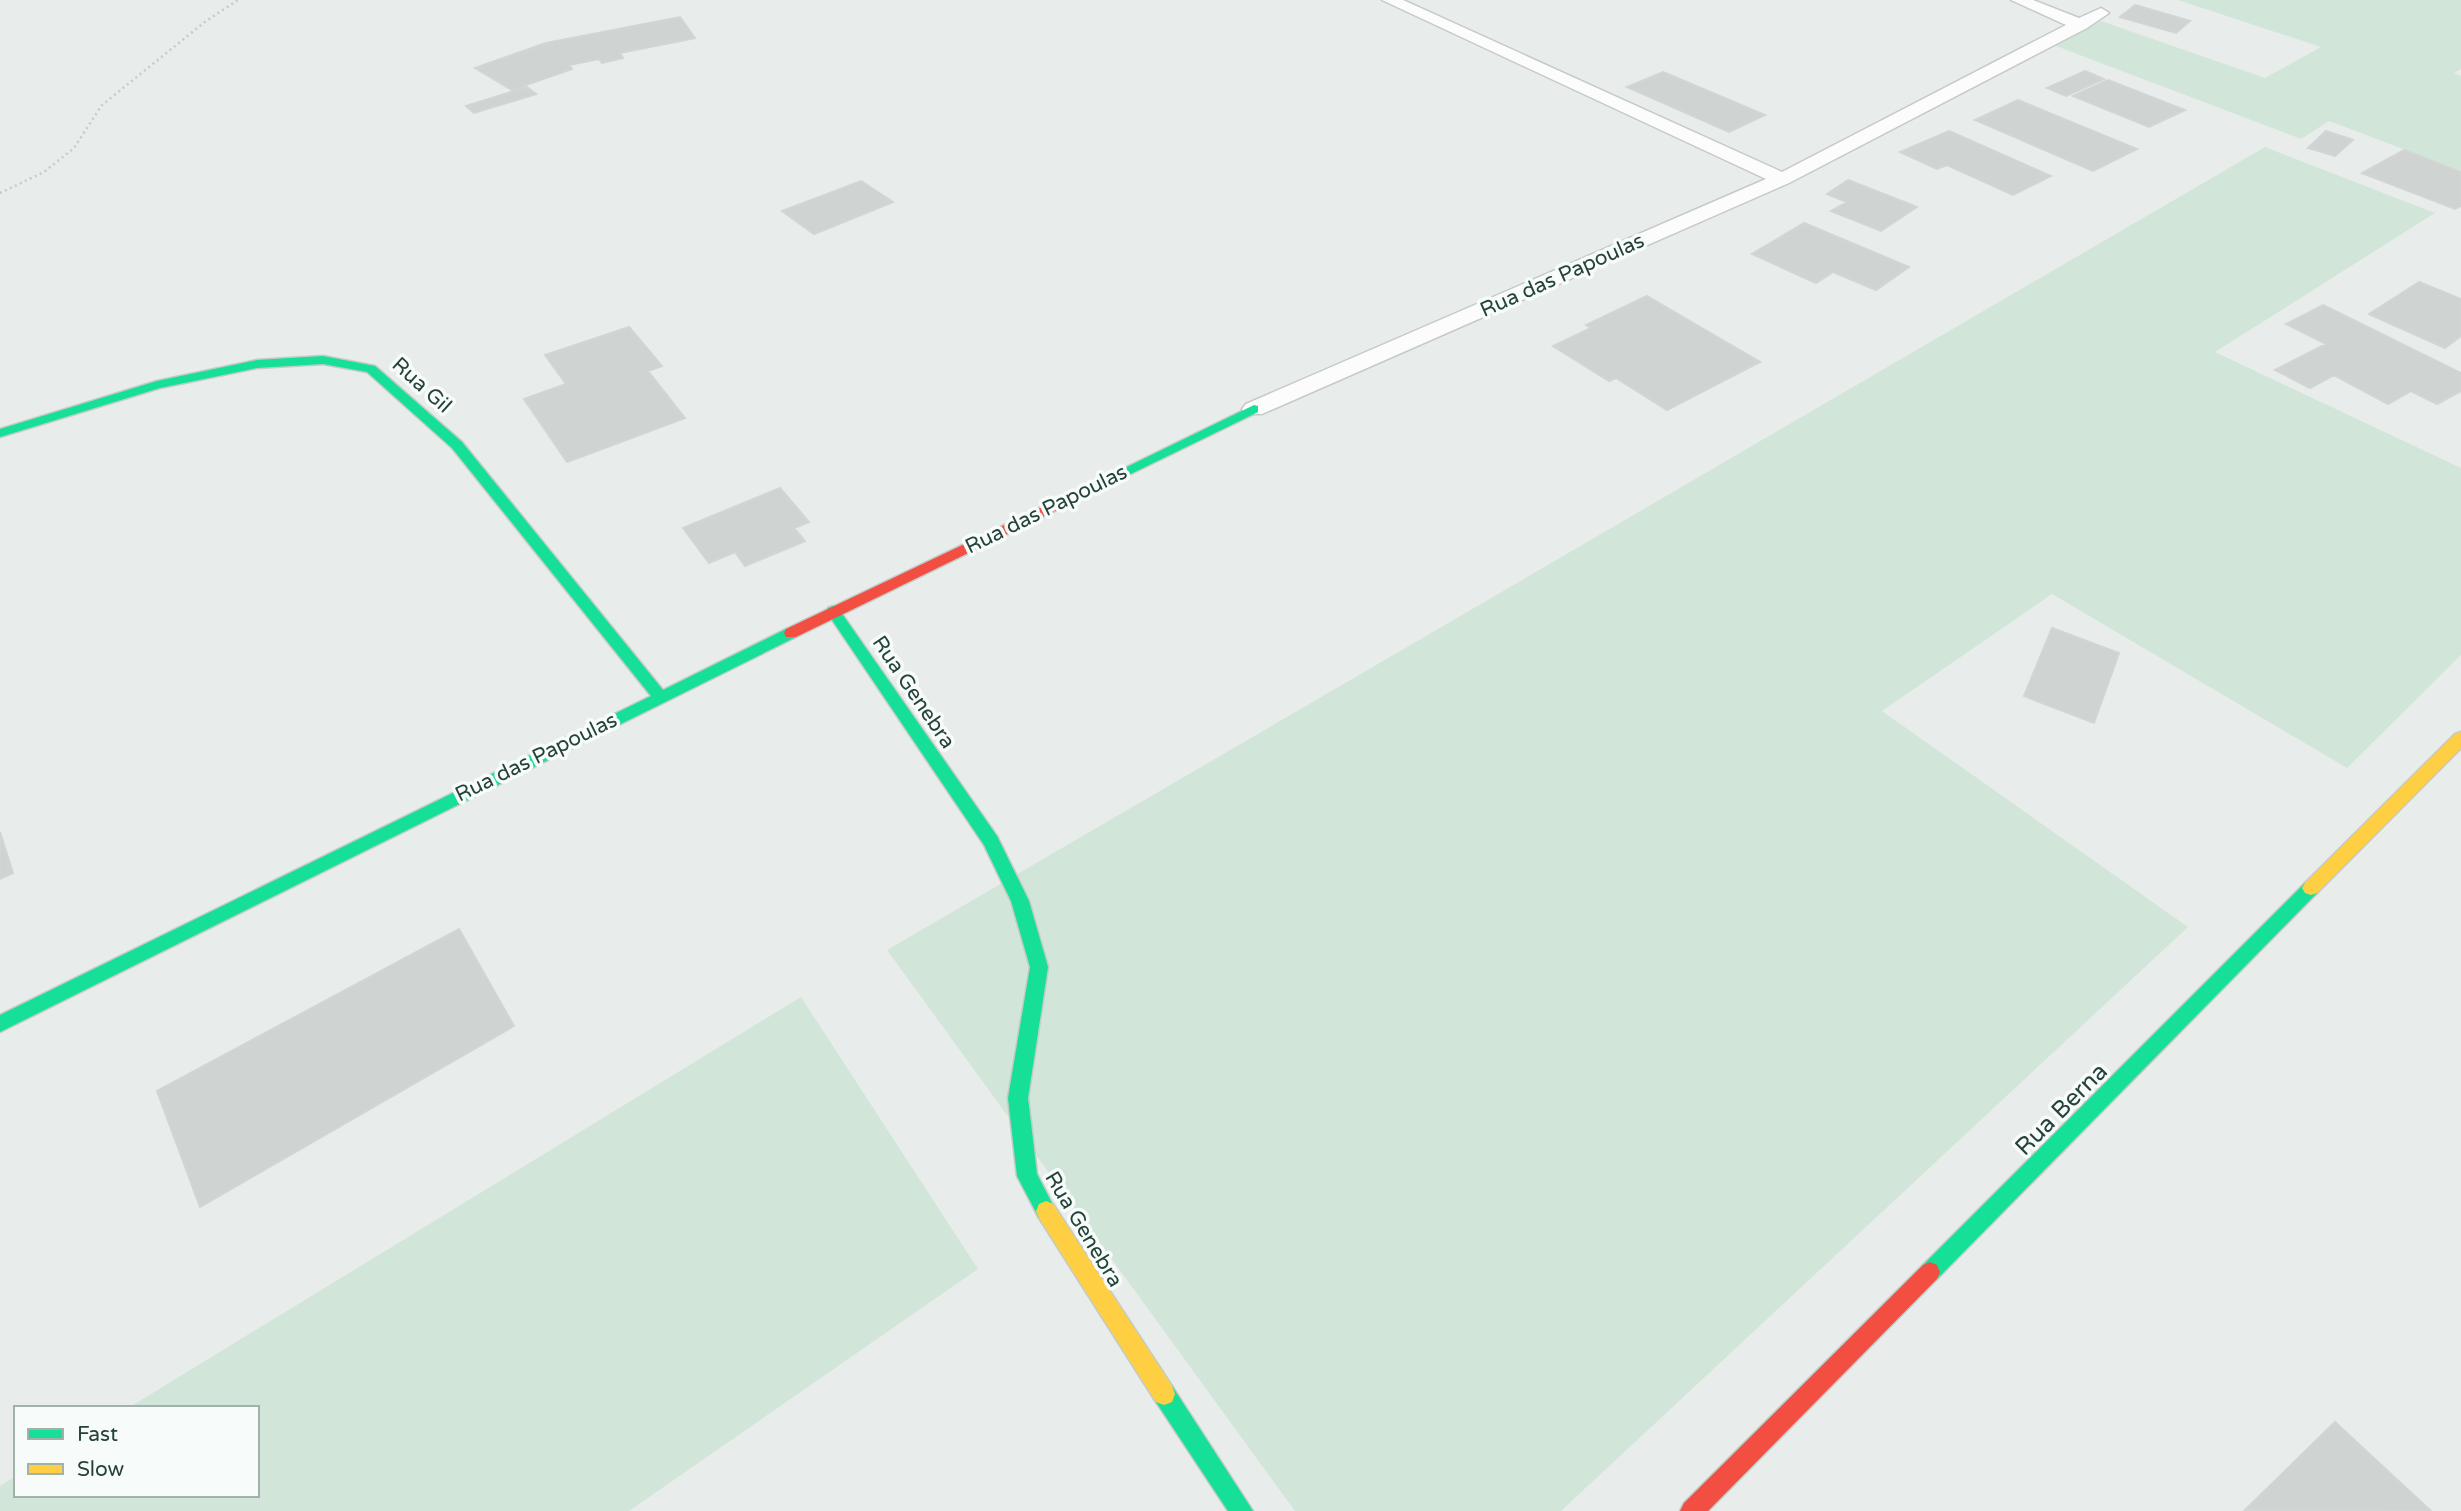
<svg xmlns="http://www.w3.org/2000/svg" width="2461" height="1511" font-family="'Varela Round',sans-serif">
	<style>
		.green { fill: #d1e6d8 }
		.building { fill: #cfd4d2; stroke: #d1d6d4; stroke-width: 2 }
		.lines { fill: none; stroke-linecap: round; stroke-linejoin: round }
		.lane-casing { stroke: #c5cac8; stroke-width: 3 }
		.fast-casing { stroke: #c3cbc8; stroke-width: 3 }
		.slow-casing { stroke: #c3cbc8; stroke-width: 3 }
		.jam-casing { stroke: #c3cbc8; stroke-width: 3 }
		.path { stroke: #c3ccca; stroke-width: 2.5; stroke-dasharray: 2 3.5; stroke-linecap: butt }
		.lane { fill: #fcfcfc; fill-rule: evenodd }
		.fast { fill: #16e098; fill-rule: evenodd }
		.slow { fill: #ffcf43; fill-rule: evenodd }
		.jam { fill: #f24e42; fill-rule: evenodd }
		.labels { text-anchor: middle; stroke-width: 7; stroke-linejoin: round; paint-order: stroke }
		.street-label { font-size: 21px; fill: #24423a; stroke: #f7fbf9 }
		.near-street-label { font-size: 24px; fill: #24423a; stroke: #f7fbf9 }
	</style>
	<rect width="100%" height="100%" fill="#e8edeb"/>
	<path class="green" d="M2178,0H2461V69L2454,73L2461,76V171L2329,121L2301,139L2056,46L2101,21L2265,78L2321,47Z
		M2265,147L2435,213L2215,352L2461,468V655L2347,768L2052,594L1882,711L2188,927L1561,1511H1295L887,950Z
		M801,997L978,1269L629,1511H0V1486L16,1476V1495H257V1408H128Z"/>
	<path class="building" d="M2135,5L2190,21L2176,33L2120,17Z
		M680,17L695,38L620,53L623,58L602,63L599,59L569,65L572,69L512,90L475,68L546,43Z
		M2085,71L2104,79L2066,96L2047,88Z
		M1663,72L1765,115L1729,132L1627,87Z
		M2108,80L2185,110L2149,127L2073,96Z
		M527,87L536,94L474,113L466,106Z
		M2018,100L2137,149L2093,171L1975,120Z
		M1949,131L2051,176L2013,195L1947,165L1937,169L1900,152Z
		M2326,131L2353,140L2335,156L2308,148Z
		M2404,150L2461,172V206L2455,209L2362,173Z
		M1848,180L1917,207L1881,231L1831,211L1847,202L1827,194Z
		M861,181L893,202L814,234L782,211Z
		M1804,223L1909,267L1876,290L1833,272L1816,283L1752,254Z
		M2419,282L2461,299V336L2445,348L2369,314Z
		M1647,296L1760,362L1667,410L1616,378L1609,381L1553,346L1591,328L1586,325Z
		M2323,305L2461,373V391L2437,404L2411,391L2388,404L2334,375L2310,388L2275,370L2326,344L2286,324Z
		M629,327L662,366L648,371L685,418L567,462L524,399L566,384L545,355Z
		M780,488L809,522L794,528L805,541L745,566L735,552L709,563L683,528Z
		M2052,628L2119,653L2094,723L2024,696Z
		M0,832L13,873L0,879Z
		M459,929L514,1026L200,1207L157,1091Z
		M2335,1422L2431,1511L2245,1510Z"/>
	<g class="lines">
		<g class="lane-casing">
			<path id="lane" d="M1382,0H1403L1782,172L2066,25L2011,0H2033L2079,18L2101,8L2109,13L2087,28L1789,183L1262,414H1246L1242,409L1246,404L1766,179Z"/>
		</g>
		<g class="fast-casing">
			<path id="fast" d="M323,356L375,366L462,442L663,690L786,629H796L798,633L796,637L0,1032V1015L651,696L452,448L367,372L323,364L257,368L160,388L0,437V429L157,381L257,360Z
				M1254,405L1258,406V412L1108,485L1103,486L1096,482Z
				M833,606L838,608L997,836L1029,901L1048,967L1028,1098L1037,1174L1056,1211L1053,1218L1046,1221L1039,1218L1017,1176L1008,1098L1030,967L1011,901L984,845L828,614L826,611L828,608Z
				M2311,881L2317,883L2320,888L2317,893L1937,1279L1930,1282L1923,1279L1920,1272L1923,1265L2305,883Z
				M1164,1383L1172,1386L1253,1511H1228L1156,1402L1153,1394L1156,1386Z"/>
		</g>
		<g class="slow-casing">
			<path id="slow" d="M2461,732V748L2317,893L2311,895L2305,893L2302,888L2305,883L2455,734Z
				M1046,1201L1053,1204L1172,1386L1175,1394L1172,1402L1164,1405L1156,1402L1039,1218L1036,1211L1039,1204Z"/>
		</g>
		<g class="jam-casing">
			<path id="jam" d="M1103,478L1108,479V485L796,637H786L784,633L786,629Z
				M1930,1262L1937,1265L1940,1272L1937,1279L1708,1511H1680L1684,1503L1923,1265Z"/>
		</g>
		<path class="path" d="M0,193L44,172L74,148L102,105L206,21L238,0"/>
		<use href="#lane" class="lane"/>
		<use href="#fast" class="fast"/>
		<use href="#slow" class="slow"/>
		<use href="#jam" class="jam"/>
	</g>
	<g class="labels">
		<g class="street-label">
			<text transform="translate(1562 275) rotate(-24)" y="7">Rua das Papoulas</text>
			<text transform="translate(422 385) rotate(42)" y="7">Rua Gil</text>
			<text transform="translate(1046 509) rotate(-26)" y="7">Rua das Papoulas</text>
			<text transform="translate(914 692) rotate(56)" y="7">Rua Genebra</text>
			<text transform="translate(536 757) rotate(-26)" y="7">Rua das Papoulas</text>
			<text transform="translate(1084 1229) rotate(59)" y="7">Rua Genebra</text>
		</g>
		<g class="near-street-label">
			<text transform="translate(2061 1109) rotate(-45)" y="8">Rua Berna</text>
		</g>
	</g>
	<rect x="14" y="1406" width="245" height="91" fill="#f7fbf9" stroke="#a3b1ad" stroke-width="2"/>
	<rect x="28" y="1429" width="35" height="10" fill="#16e098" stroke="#a3b1ad" stroke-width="2"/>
	<text x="77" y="1441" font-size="21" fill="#24423a">Fast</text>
	<rect x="28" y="1464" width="35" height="10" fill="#ffcf43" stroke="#a3b1ad" stroke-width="2"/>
	<text x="77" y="1476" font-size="21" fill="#24423a">Slow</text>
</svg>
